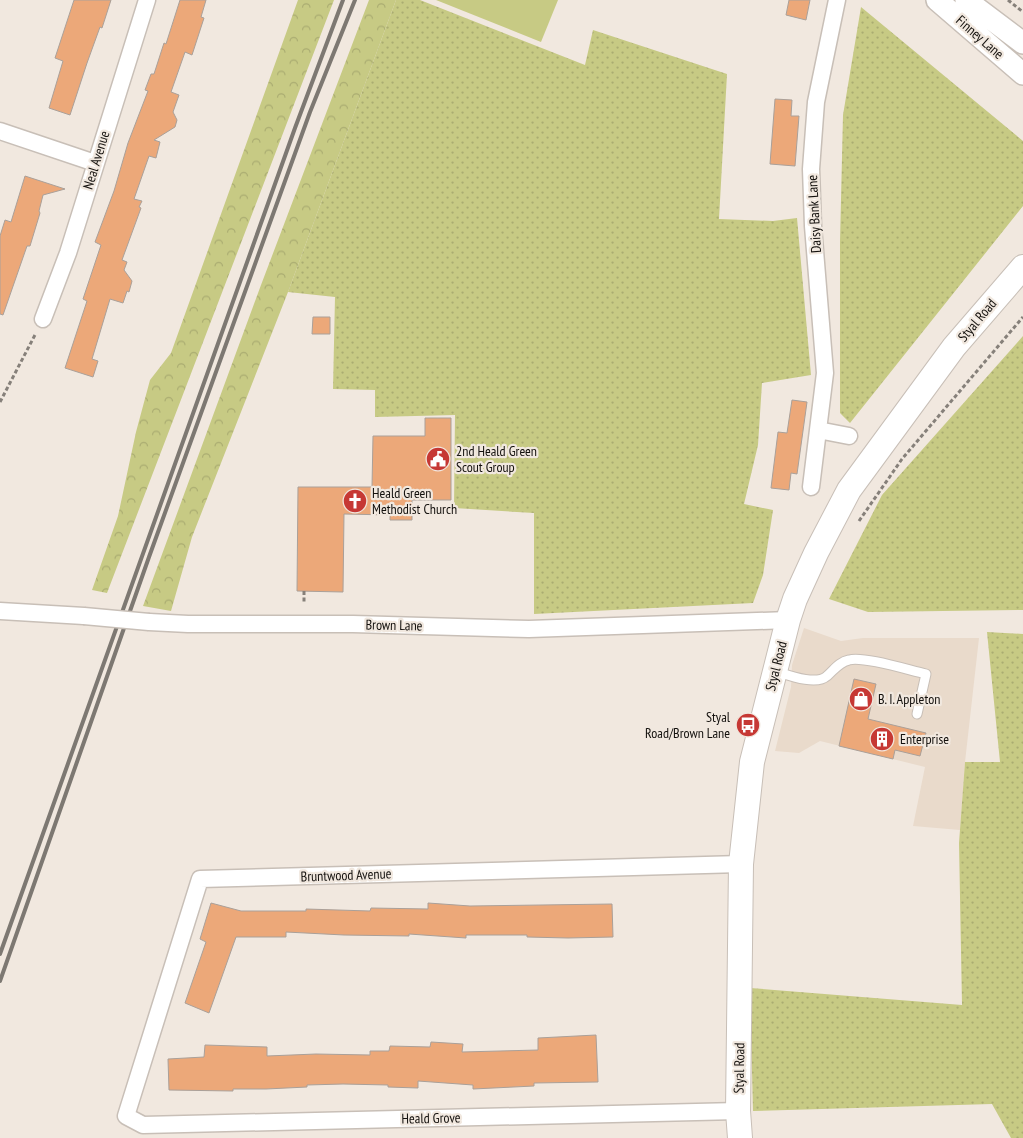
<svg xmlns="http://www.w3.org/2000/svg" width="1023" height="1138" font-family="'PT Sans Narrow',sans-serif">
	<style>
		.built { fill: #e9dacb }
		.grass { fill: url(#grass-dots) }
		.forest { fill: url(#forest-crowns) }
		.pitch { fill: #c7ca84 }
		.building { fill: #eca879; stroke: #aaa099 }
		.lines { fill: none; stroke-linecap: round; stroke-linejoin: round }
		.service-casing { stroke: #c8bfb7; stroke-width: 11 }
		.minor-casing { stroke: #c8bfb7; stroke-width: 19 }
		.tertiary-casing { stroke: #c8bfb7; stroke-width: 24 }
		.secondary-casing { stroke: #c8bfb7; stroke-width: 26 }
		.path { stroke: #86807a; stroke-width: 3; stroke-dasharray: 4 2.5; stroke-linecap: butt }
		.service { stroke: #fff; stroke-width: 9 }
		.minor { stroke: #fff; stroke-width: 16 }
		.tertiary { stroke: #fff; stroke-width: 21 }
		.secondary { stroke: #fff; stroke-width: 24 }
		.rail { stroke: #7d7872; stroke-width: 4 }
		.minor-bridge-casing { stroke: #c8bfb7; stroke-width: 19; stroke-linecap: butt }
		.minor-bridge { stroke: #fff; stroke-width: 16 }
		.labels { text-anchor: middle; stroke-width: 4.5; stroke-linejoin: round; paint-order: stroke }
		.street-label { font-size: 14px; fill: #13100d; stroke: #f1e8df }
		.poi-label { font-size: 14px; fill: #13100d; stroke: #f1e8df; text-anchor: start }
	</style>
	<defs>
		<pattern id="grass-dots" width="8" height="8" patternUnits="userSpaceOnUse" patternTransform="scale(1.25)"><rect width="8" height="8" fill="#c7ca84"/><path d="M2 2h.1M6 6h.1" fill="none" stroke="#aaac71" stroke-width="1.8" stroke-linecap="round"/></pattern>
		<pattern id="forest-crowns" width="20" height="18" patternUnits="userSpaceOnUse" patternTransform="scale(1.25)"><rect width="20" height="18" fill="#c7ca84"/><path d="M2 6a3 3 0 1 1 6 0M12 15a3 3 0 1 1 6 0" fill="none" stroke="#aaac71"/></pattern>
	</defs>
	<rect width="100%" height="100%" fill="#f1e8df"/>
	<path class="built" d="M804,628L841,641L863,638H979L965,762L960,830L913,826L925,767L820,741L799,753L775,751L791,687L792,665Z"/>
	<path class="grass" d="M396,0H420L585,65L593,30L727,74L719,219L773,221L797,218L811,375L762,383L758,445L744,504L773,510L763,575L753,603L534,614V513L454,508L455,415L375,417V390L333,389L335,297L288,292Z
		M861,7L1023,141V206L850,423L840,413V242L843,115Z
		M1023,336V610L868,612L829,599L882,495Z
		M987,632L1023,634V1138H1011L992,1104L753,1111L750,988L962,1005L959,843L965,762H1000Z"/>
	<path class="forest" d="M298,0H334L107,593L92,590L118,516L136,432L150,380L171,353Z
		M369,0H396L288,292L192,537L171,611L143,606L261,285Z"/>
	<path class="pitch" d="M436,0H558L541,42Z"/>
	<path class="building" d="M74,0H111L102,28L100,27L87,63L70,115L49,108L63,61L55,58Z
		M180,0H206L201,17L204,18L192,55L185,52L171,92L179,95L173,112L177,120L175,127L154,140L160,142L156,158L149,156L134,199L142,201L139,207L141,208L122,260L127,262L124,270L132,281L129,292L127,291L123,303L110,299L92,359L98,361L93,377L65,368L87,301L83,299L101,245L95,242L114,191L128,143L148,91L145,90L151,74H154L164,43L166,44Z
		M789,0H810L806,20L786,15Z
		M775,99L792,100L791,116H799L795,166L770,164Z
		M25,176L65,189L43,195L39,211L40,213L30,246H27L3,315L0,314V236L5,220L11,222Z
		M313,317H330V334H312Z
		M792,400L807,402L797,474L791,473L789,490L771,488L778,432L787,433Z
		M425,418H451V500H412V520H390V515L344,514L343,592L297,591L298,487H372L373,436H425Z
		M854,679L876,684L868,719L926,733L920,756L895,750L893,759L839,746Z
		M211,903L241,911H306V909L370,911L371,908L428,909V903L470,906L612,904L613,937L568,938L527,937V935H466V938L409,934V936L344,935L286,932V937H236L209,1013L185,1003L206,942L200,939Z
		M596,1035L598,1082L534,1083V1086L473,1089V1085L418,1081V1088L388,1087V1085L343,1084L307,1085V1087L266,1089H233V1091L169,1090L168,1059L204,1057L205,1045L267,1047V1056L316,1054L370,1055V1051H389L390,1046L430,1047L431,1042L463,1044L462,1052L538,1050V1038Z"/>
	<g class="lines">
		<g class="service-casing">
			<path id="service" d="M775,671C788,675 816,686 827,676C834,670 839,662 849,660C864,656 908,670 926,674L917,714"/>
		</g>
		<g class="minor-casing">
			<path id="minor" d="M0,131L95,163
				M43,319L68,253L147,0
				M818,430L825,373L813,226L811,169L816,102L837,0
				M811,487L818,430L849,436
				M0,611L84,616
				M149,622L188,624H353L529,629L788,620
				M738,1111L143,1125L126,1116L200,879L741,864"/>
		</g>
		<g class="tertiary-casing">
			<path id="tertiary" d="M937,0L1023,74
				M966,0L1023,43"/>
		</g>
		<g class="secondary-casing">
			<path id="secondary" d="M740,1138L738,1111L741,864L752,762L788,620L795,599L816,553L849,490L954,347L1023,267"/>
		</g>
		<path class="path" d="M1008,0L1023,12
			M0,402L36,333
			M859,521L902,459L1023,317
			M304,591V604"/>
		<use href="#service" class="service"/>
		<use href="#minor" class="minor"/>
		<use href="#tertiary" class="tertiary"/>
		<use href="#secondary" class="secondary"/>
		<path class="rail" d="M0,954L295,128L343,0
			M0,981L149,557L310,112L355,0"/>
		<g class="minor-bridge-casing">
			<path id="minor-bridge" d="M84,616L149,622"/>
		</g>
		<use href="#minor-bridge" class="minor-bridge"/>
	</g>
	<defs>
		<g id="civic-disc" transform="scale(1.25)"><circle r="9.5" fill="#c63834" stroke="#f1e8df"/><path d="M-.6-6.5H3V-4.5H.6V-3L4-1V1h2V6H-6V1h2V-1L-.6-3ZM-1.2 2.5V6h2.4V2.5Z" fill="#fff"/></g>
		<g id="church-disc" transform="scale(1.25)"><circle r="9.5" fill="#c63834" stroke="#f1e8df"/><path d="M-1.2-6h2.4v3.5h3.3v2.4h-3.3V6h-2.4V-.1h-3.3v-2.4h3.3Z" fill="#fff"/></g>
		<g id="shop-disc" transform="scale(1.25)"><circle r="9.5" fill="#c63834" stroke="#f1e8df"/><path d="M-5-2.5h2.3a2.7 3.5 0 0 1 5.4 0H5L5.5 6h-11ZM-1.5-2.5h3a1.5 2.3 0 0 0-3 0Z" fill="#fff"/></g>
		<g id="bus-disc" transform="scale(1.25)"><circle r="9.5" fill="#c63834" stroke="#f1e8df"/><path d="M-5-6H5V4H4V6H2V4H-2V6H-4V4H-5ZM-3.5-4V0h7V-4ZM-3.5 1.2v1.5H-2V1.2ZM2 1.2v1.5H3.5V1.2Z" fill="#fff"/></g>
		<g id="building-disc" transform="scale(1.25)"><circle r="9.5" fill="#c63834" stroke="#f1e8df"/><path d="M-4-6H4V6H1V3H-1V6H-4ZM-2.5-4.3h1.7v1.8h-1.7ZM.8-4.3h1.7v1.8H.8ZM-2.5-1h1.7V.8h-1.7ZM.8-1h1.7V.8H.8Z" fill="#fff"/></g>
	</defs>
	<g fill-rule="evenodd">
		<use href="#civic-disc" x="438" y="459"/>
		<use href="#church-disc" x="355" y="501"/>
		<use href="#shop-disc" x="861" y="699"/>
		<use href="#bus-disc" x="748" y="725"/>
		<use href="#building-disc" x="882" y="739"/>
	</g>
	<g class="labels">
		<g class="street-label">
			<text transform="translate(980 37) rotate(41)" y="5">Finney Lane</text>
			<text transform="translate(96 160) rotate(-73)" y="5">Neal Avenue</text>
			<text transform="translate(814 214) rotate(-93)" y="5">Daisy Bank Lane</text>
			<text transform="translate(977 320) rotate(-50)" y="5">Styal Road</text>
			<text transform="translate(394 625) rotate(1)" y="5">Brown Lane</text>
			<text transform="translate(776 666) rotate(-76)" y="5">Styal Road</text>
			<text transform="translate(346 875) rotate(-2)" y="5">Bruntwood Avenue</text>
			<text transform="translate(739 1068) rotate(-89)" y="5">Styal Road</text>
			<text transform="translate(431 1118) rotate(-1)" y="5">Heald Grove</text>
		</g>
		<g class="poi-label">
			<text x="456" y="456">2nd Heald Green<tspan x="456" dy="16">Scout Group</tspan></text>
			<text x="372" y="498">Heald Green<tspan x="372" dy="16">Methodist Church</tspan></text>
			<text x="878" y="704">B. I. Appleton</text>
			<text x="730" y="722" text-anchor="end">Styal<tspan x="730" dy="16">Road/Brown Lane</tspan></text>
			<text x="900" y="744">Enterprise</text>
		</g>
	</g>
</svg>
